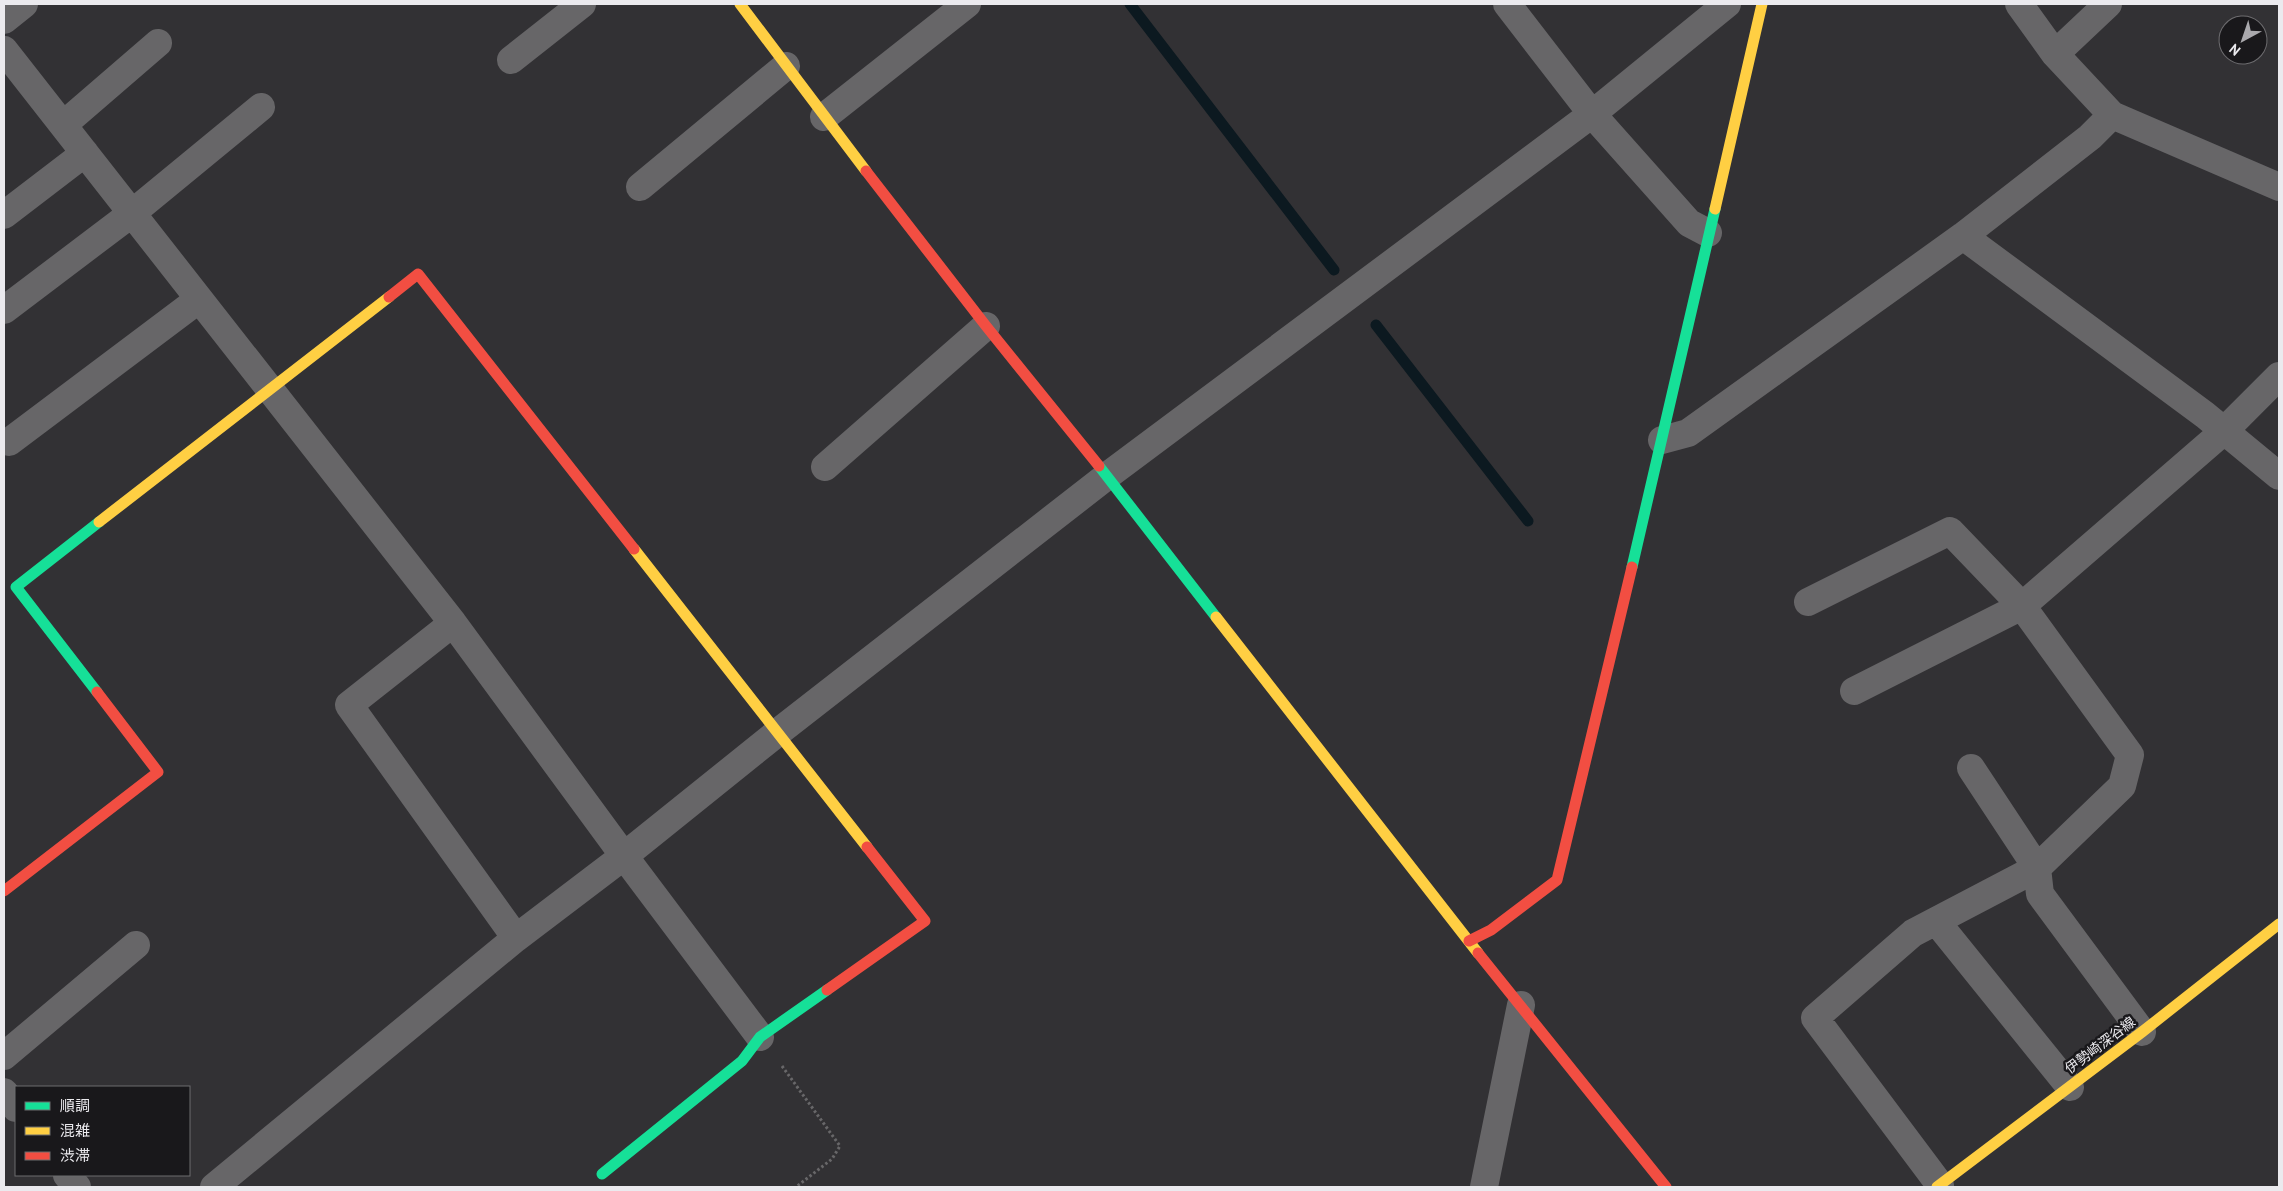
<svg xmlns="http://www.w3.org/2000/svg" width="2283" height="1191" font-family="'PT Sans','Noto Sans JP',sans-serif">
	<style>
		.lines { fill: none; stroke-linecap: round; stroke-linejoin: round }
		.stream { stroke: #0c1920; stroke-width: 11 }
		.path { stroke: #686769; stroke-width: 3; stroke-dasharray: 2.5 2.5; stroke-linecap: butt }
		.street { stroke: #676668; stroke-width: 28 }
		.fast { stroke: #16e098; stroke-width: 11 }
		.slow { stroke: #ffcf43; stroke-width: 11 }
		.jam { stroke: #f24e42; stroke-width: 11 }
		.labels { text-anchor: middle; stroke-width: 5; stroke-linejoin: round; paint-order: stroke }
		.street-label { font-size: 14px; fill: #ebeaee; stroke: #19181b }
	</style>
	<rect width="100%" height="100%" fill="#323134"/>
	<g class="lines">
		<path class="stream" d="M1130,4L1334,270
			M1376,325L1528,521"/>
		<path class="path" d="M782,1066L840,1146L832,1159L796,1187"/>
		<path class="street" d="M1507,4L1592,114L1689,223L1708,233
			M2019,4L2055,54L2112,115L2279,187
			M4,20L24,4
			M4,50L453,623L624,856L760,1037
			M2055,54L2108,4
			M511,60L582,4
			M824,117L967,4
			M63,125L158,43
			M640,187L786,66
			M4,215L85,153
			M1963,236L2205,415L2279,476
			M4,310L131,214L261,107
			M1662,440L1688,433L1963,236L2090,137L2112,115
			M9,442L198,300
			M825,467L986,326
			M1808,602L1950,531L2022,606L2130,755L2122,786L2037,868L2040,894L2142,1032
			M453,623L349,705L516,938
			M1854,691L2022,606L2224,431L2279,376
			M1936,921L2070,1087
			M4,1056L136,945
			M4,1092L16,1108
			M67,1175L77,1187
			M1940,1185L1815,1018L1913,933L2037,868L1971,768
			M214,1187L516,938L624,856L777,733L1107,476L1592,114L1727,4
			M1484,1187L1521,1005"/>
		<path class="fast" d="M1099,466L1216,617
			M1632,567L1715,209
			M97,692L16,587L99,522
			M602,1174L742,1061L760,1037L827,990"/>
		<path class="slow" d="M740,4L866,171
			M1715,209L1762,4
			M99,522L389,297
			M634,549L867,847
			M1216,617L1478,953
			M1937,1187L2142,1032L2279,924"/>
		<path class="jam" d="M866,171L986,326L1099,466
			M389,297L418,274L634,549
			M4,891L158,772L97,692
			M1469,941L1491,930L1557,880L1632,567
			M1478,953L1666,1187
			M827,990L925,921L867,847"/>
	</g>
	<g class="labels">
		<g class="street-label">
			<text transform="translate(2100 1045) rotate(-37)" y="5">伊勢崎深谷線</text>
		</g>
	</g>
	<rect width="2283" height="1191" fill="none" stroke="#ebeaee" stroke-width="10"/>
	<rect x="15" y="1086" width="175" height="90" fill="#19181b" stroke="#6d6c6f"/>
	<rect x="25" y="1102" width="25" height="8" fill="#16e098" stroke="#6d6c6f"/>
	<text x="60" y="1111" font-size="15" fill="#ebeaee">順調</text>
	<rect x="25" y="1127" width="25" height="8" fill="#ffcf43" stroke="#6d6c6f"/>
	<text x="60" y="1136" font-size="15" fill="#ebeaee">混雑</text>
	<rect x="25" y="1152" width="25" height="8" fill="#f24e42" stroke="#6d6c6f"/>
	<text x="60" y="1161" font-size="15" fill="#ebeaee">渋滞</text>
	<g transform="translate(2243 40) rotate(220)"><circle r="24" fill="#19181b" stroke="#6d6c6f"/>
	<path d="M0-4L9 19L0 12L-9 19Z" fill="#aaa9ad"/>
	<text y="-8" font-size="14" font-weight="bold" text-anchor="middle" fill="#ebeaee">N</text>
	</g>
</svg>
